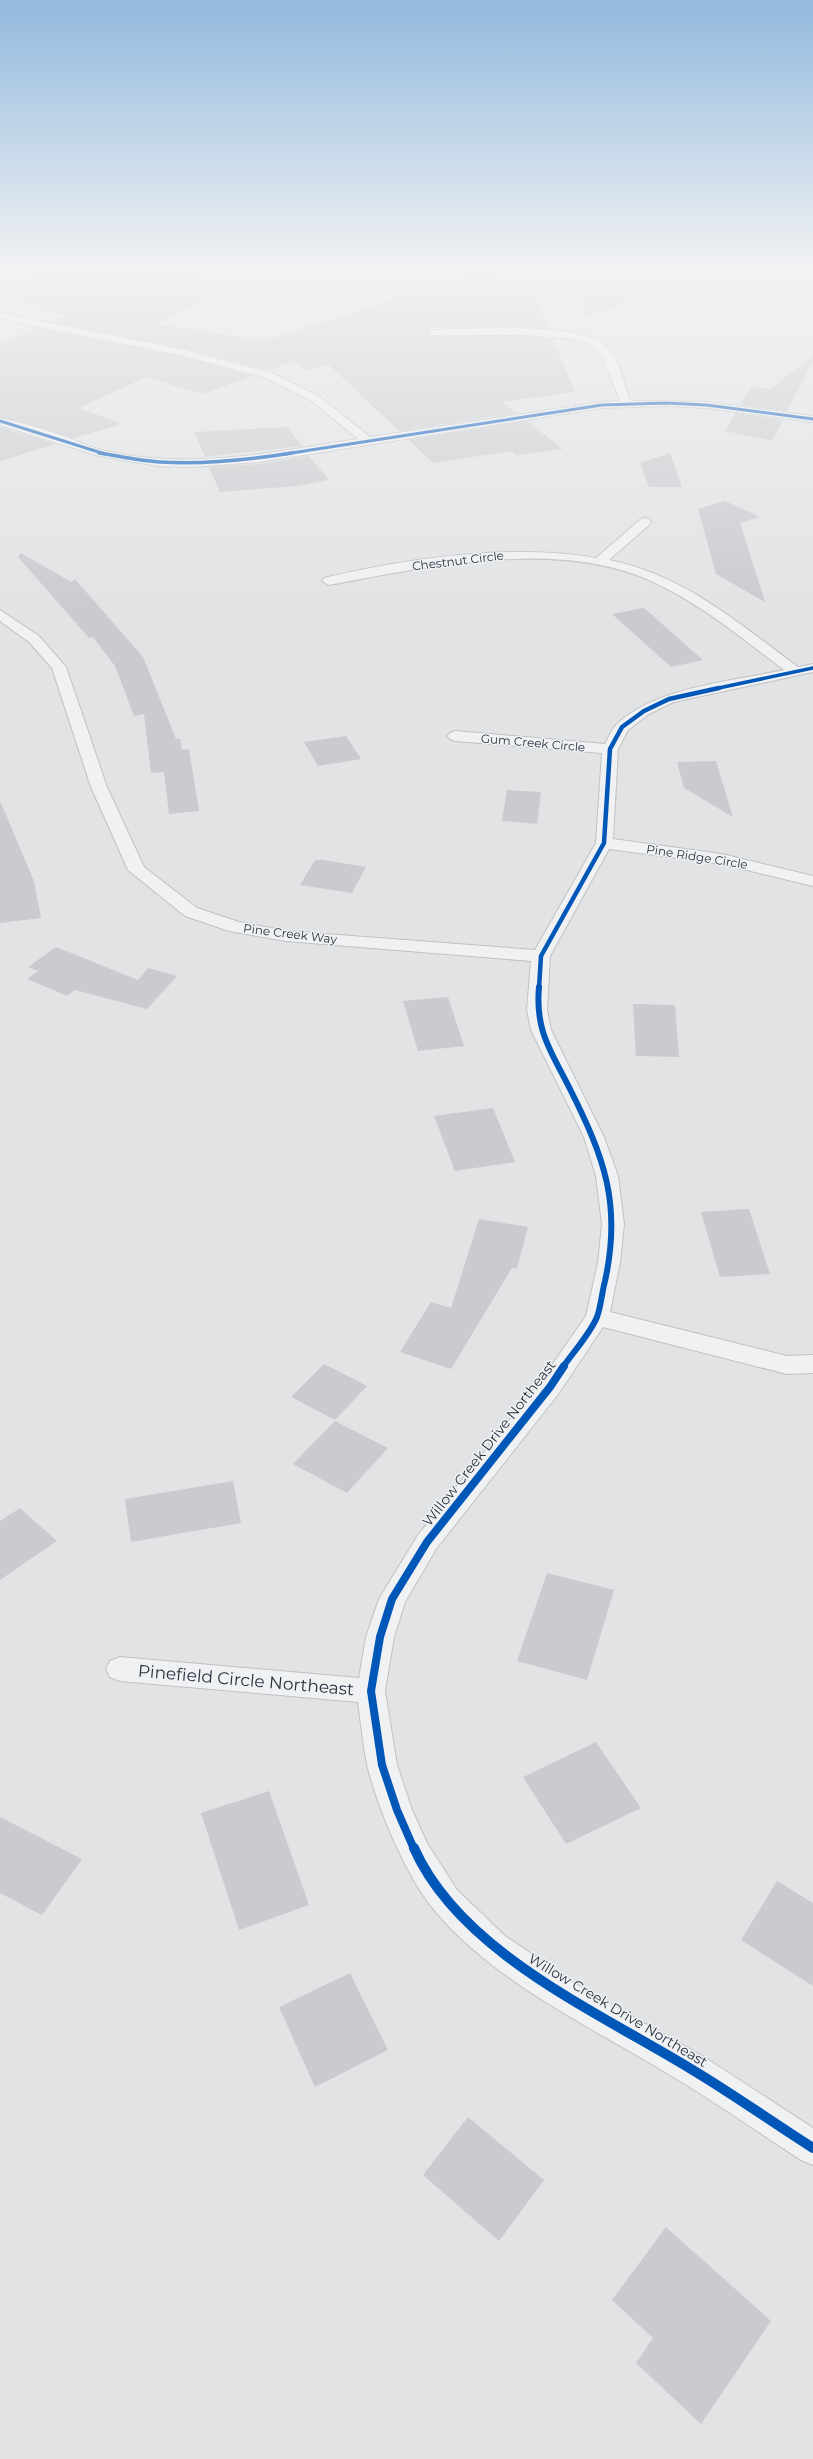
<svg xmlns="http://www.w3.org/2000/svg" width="813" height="2459" font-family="Montserrat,sans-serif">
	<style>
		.building { fill: #c9cbce }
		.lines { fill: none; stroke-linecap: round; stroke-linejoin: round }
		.minor-casing { stroke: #bfc1c3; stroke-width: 2 }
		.minor { fill: #f0f1f3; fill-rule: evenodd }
		.cycleway-far5-casing { stroke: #eff1f5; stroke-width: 4 }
		.cycleway-far4-casing { stroke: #eff1f5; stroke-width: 5 }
		.cycleway-far3-casing { stroke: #eff1f5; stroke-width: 6 }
		.cycleway-far2-casing { stroke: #eff1f5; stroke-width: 8 }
		.cycleway-far1-casing { stroke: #eff1f5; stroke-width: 10 }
		.cycleway-casing { stroke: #eff1f5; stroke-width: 12 }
		.cycleway-far5 { stroke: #0057b8; stroke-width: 3 }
		.cycleway-far4 { stroke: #0057b8; stroke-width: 3.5 }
		.cycleway-far3 { stroke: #0057b8; stroke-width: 4.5 }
		.cycleway-far2 { stroke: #0057b8; stroke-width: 6 }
		.cycleway-far1 { stroke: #0057b8; stroke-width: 8 }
		.cycleway { stroke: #0057b8; stroke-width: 10 }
		.labels { text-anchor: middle; stroke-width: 3; stroke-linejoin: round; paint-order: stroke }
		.far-street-label { font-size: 12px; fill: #29313d; stroke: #eff1f5 }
		.street-label { font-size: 14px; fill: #29313d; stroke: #eff1f5 }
		.near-street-label { font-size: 17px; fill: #29313d; stroke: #eff1f5 }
	</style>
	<rect width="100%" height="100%" fill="#e1e3e5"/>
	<path class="building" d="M488,268H510L491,282H505L537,299L548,328L498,327L434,328L429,330V336H522L553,339L575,392L502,402L517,413L399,431L329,365L308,370L290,362L268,370L184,349L51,322L64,316L5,296L15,276L205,272L202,301L159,324L264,341Z
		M581,282L672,283V285L587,317Z
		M37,328L184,357L253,376L202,394L146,377L79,408L122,424L74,438L0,417V345Z
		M813,356V361L787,411L740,405L751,387L770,389Z
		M735,413L783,420L772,441L725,431Z
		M527,421L563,449L516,455L511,451L433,463L409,440Z
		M0,427L56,444L0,461Z
		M287,427L302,446L205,457L194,432Z
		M670,453L682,487H649L640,463Z
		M309,456L329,480L297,486L220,492L209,467L259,464Z
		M725,501L760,517L740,523L765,602L716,574L698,509Z
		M21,553L71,582L75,579L143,657L176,739H180L182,750L189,749L199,811L169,814L164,772L151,773L144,714L134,716L115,666L93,637L89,638L18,557Z
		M644,608L703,660L671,667L612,614Z
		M346,736L361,759L318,766L304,742Z
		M716,761L733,817L684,788L677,762Z
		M507,790L541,792L537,824L502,821Z
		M0,801L34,881L41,918L0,923Z
		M315,860H323L366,867L352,893L300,885Z
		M56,947L138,980L148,968L177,976L147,1009L75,990L67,996L27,979L38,971L28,967Z
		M448,997L464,1046L418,1051L403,1001Z
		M633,1004L675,1005L679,1057L636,1056Z
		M493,1108L515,1162L455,1171L434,1116Z
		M749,1209L770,1274L720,1277L701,1212Z
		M479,1219L528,1227L517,1268H512L451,1369L400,1352L431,1302L451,1308Z
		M324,1364L367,1386L335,1420L291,1397Z
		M335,1421L388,1448L347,1493L293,1464Z
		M233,1481L241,1523L131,1542L125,1499Z
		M20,1508L57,1541L0,1580V1521Z
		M547,1573L614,1590L587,1680L517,1661Z
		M596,1742L641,1808L566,1844L523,1777Z
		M269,1791L309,1905L239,1930L201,1813Z
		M0,1817L82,1859L42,1915L0,1893Z
		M777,1881L813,1903V1986L741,1940Z
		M350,1973L388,2050L315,2087L279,2007Z
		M468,2117L544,2180L499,2241L423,2175Z
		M666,2227L771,2321L701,2424L636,2363L653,2338L612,2300Z"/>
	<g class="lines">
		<g class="minor-casing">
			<path id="minor" d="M0,313L184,350L272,373L320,397L370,437L602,402L620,401L602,355L586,343L571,339L522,335H430V331L434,330C473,329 576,321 606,346C621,359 622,384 631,401L706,402L813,416V422L706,408L666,406L602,408L259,462L189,467L158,466L99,456L0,425V418C19,422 40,428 58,434C73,439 87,446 101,450C186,471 274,452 358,439L312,401L264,377L184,356L0,319Z
				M645,518L649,519L651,522L649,525L609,560C682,574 740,624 798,667L813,664V672L674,702L649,714L628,730L618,749L613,839L722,854L813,876V886L722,864L609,849L550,956L547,1010L551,1030L604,1137L618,1176L624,1224L620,1263L610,1312L787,1356L813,1355V1373L787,1374L603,1327L559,1393L436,1549L405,1602L394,1637L385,1691L397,1765L412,1810L427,1843L457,1890L505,1936L579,1986L704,2057L813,2128V2165L801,2160C761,2134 721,2106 680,2081C598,2030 498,1986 435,1911C406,1876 378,1809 367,1765C363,1745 361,1723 358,1702L120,1681L110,1677L106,1669L110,1661L120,1657L359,1678L366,1637L379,1599L418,1535L541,1381L586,1316L598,1263L602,1224L596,1176L584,1137L531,1030L527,1010L531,961L286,941L229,931L185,916L128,870L91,787L52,668L29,642L0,621V610L39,636L66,667L107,787L144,867L197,908L239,922L286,931L535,950L596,843L602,753L455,741L450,739L447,736L450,733L455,731L605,744C609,737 612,728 618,723C657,687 733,681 784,670C741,638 700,603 651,581C556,538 427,567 329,585L322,581L324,578C406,558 514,543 596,558L641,519Z"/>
		</g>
		<use href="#minor" class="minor"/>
		<g class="cycleway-far5-casing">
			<path id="cycleway-far5" d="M0,421L105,454
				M285,454L602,405L666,403L706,405L813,419"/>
		</g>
		<g class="cycleway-far4-casing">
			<path id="cycleway-far4" d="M99,453C119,456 140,461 160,462C204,465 248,460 292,453
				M714,689L813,668"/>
		</g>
		<g class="cycleway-far3-casing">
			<path id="cycleway-far3" d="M539,988L541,956L604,843L610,749L622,727L644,711L669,699L719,688"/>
		</g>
		<g class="cycleway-far2-casing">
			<path id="cycleway-far2" d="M539,987C535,1031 551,1051 570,1089C604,1157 622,1204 605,1281C602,1292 601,1306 597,1317C590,1334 574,1351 563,1367"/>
		</g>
		<g class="cycleway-far1-casing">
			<path id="cycleway-far1" d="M414,1849L397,1810L382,1765L371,1691L380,1637L392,1599L427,1542L550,1387L564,1366"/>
		</g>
		<g class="cycleway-casing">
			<path id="cycleway" d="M414,1848C460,1952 598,2012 691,2069C733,2094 772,2122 813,2148"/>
		</g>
		<use href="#cycleway-far5" class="cycleway-far5"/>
		<use href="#cycleway-far4" class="cycleway-far4"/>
		<use href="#cycleway-far3" class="cycleway-far3"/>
		<use href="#cycleway-far2" class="cycleway-far2"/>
		<use href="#cycleway-far1" class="cycleway-far1"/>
		<use href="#cycleway" class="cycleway"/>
	</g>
	<linearGradient id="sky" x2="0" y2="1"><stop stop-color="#92b9de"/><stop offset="0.44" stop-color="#f2f2f3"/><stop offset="1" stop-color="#f2f2f3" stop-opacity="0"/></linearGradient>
	<rect width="813" height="612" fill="url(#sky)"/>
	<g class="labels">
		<g class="far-street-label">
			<text transform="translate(458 561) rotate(-7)" y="4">Chestnut Circle</text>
			<text transform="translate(533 743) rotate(5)" y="4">Gum Creek Circle</text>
			<text transform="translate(697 857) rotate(9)" y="4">Pine Ridge Circle</text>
			<text transform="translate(290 934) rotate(7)" y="4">Pine Creek Way</text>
		</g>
		<g class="street-label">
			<text transform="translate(489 1443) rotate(-52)" y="5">Willow Creek Drive Northeast</text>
			<text transform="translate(618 2010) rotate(31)" y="5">Willow Creek Drive Northeast</text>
		</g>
		<g class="near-street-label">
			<text transform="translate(246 1680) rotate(5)" y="6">Pinefield Circle Northeast</text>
		</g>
	</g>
</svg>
